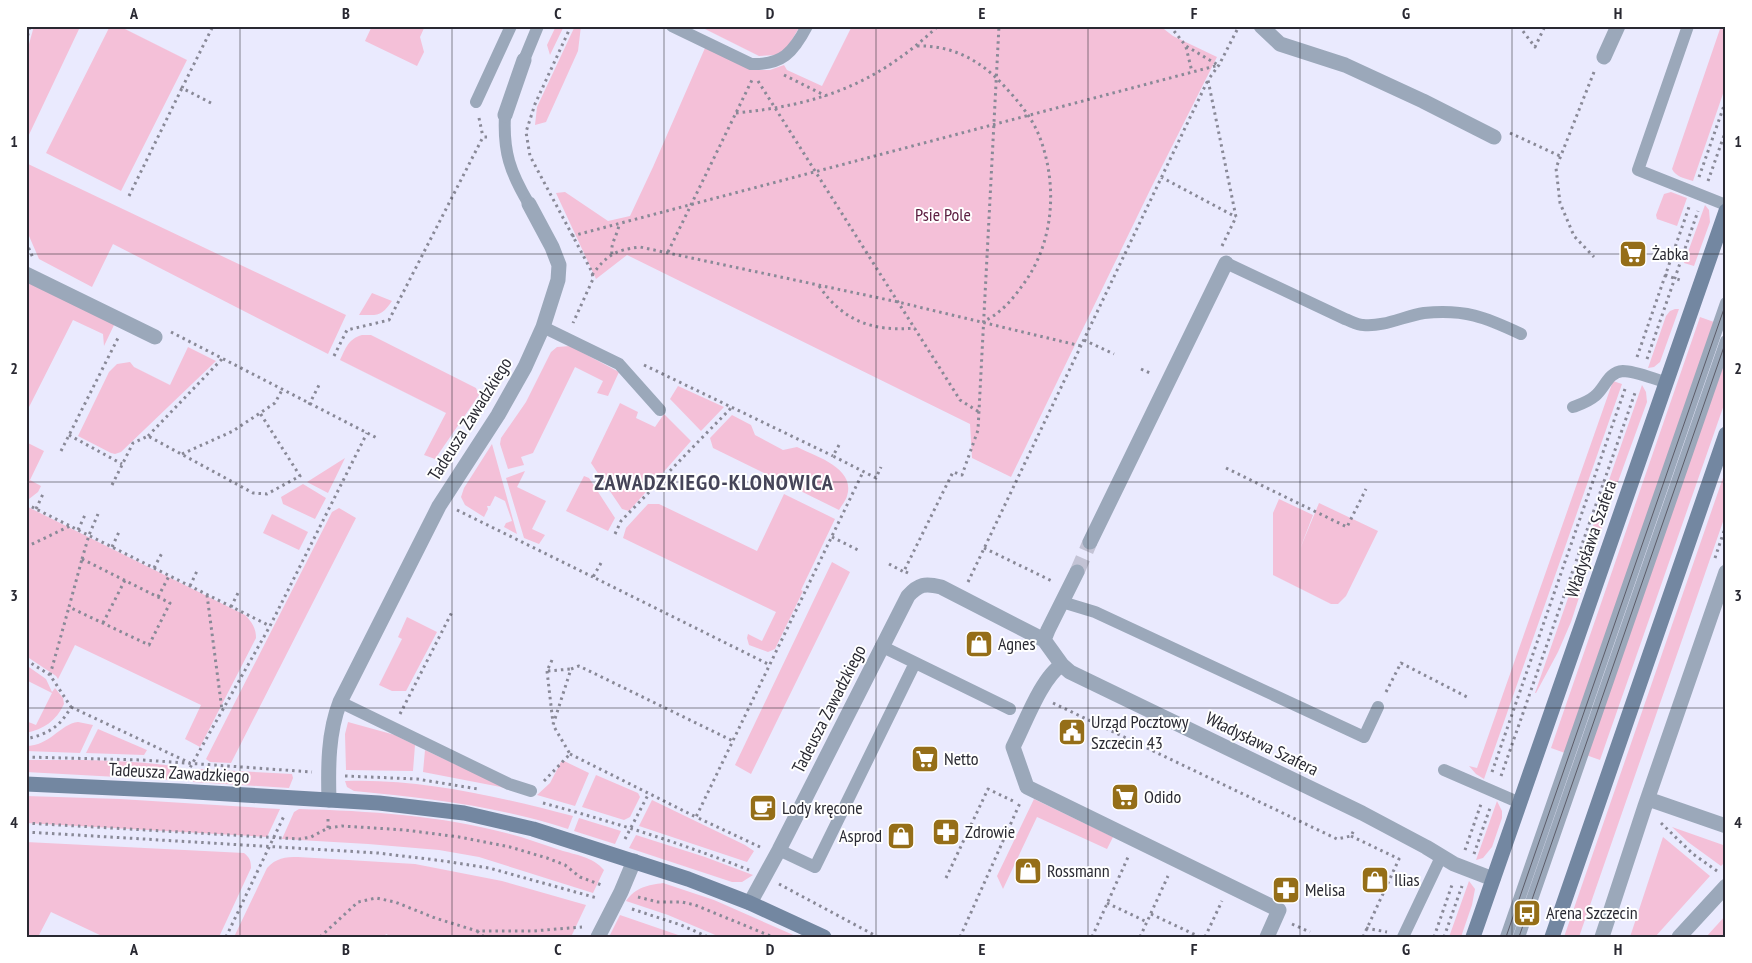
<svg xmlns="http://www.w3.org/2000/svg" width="1752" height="963" font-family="'PT Sans Narrow',sans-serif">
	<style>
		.green { fill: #f4c0d8 }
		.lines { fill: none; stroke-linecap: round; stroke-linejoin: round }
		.street-tunnel { stroke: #c3c3d5; stroke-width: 15; stroke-dasharray: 15 8; stroke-linecap: butt }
		.path { stroke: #898997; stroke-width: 3; stroke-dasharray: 2.5 4; stroke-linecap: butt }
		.lane { stroke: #9ba8ba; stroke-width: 12 }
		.street { stroke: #9ba8ba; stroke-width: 15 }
		.secondary { stroke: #7387a1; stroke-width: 15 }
		.tram { stroke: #5c5c68; stroke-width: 1 }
		.grid { fill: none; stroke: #292932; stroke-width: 1; stroke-opacity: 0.55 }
		.labels { text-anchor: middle; stroke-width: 4; stroke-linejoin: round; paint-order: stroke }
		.park-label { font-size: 18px; fill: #5d2042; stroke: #fff }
		.poi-label { font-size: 18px; fill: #292932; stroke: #fff; text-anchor: start }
		.street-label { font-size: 18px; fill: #292932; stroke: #fff }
		.district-label { font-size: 22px; font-weight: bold; letter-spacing: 1px; fill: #454458; stroke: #fff }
		.neatline { fill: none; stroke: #292932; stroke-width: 2 }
		.grid-label { font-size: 16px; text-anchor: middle; font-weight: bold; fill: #292932 }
	</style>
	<rect width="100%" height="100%" fill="#eaeafe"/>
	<path class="green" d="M34,26L80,27L26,141V55Z
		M110,26H119L187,60L121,191L46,153Z
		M372,26H425L420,37L424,52L417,66L365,41Z
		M556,26H564L550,55L547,45Z
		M575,26H581L578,51L546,122L535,125L537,107Z
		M699,26H800L786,50L776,55L759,56Z
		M852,26H1160L1173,36L1217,57L1152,186L1011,477L972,458L970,424L627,255L596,279L556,193L565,192L608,221L630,216L653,167L705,48L756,70H770L784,65L787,70L822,86Z
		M1721,26H1726V85L1693,181C1684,178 1676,177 1672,169Z
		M26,163L346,315L328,354L113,244L92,287L39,259L26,229Z
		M1671,192L1687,198L1677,226L1657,219L1656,215L1664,194Z
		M1705,205L1709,210L1710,222L1694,266L1684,263Z
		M29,283L115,323L104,346L103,334L73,320L26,413V285Z
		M372,293L392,301C381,317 378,315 359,315Z
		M1675,309H1679L1660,362L1654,367L1648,368L1666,316L1670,311Z
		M1700,317L1714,322L1565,753L1551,748Z
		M362,335H371L476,388L479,395L435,459L424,455L446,413L340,360C346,348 348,339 362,335Z
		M570,346L619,372L608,396L597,393L603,381L575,367L533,453L521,457L524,465L508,469L500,444L501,438L526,402L551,352L557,347Z
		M188,347L216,361L121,452L115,454L111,453L78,436L109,372L117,364L130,362L134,367L170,385Z
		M1726,355V399L1600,760L1586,755Z
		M1613,381L1622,384L1484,779L1476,774L1469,766L1477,768Z
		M1642,385L1646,392L1647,402L1607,512L1571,622L1558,652L1536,693H1535Z
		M678,386L724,407L701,431L670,399Z
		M620,403L638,412L636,418L655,427L664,414L691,441L629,511L622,509L591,463Z
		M732,415L751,425L755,435L783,450L797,447C815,456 856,468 847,496C846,500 842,505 839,510L713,448L710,438Z
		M26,442L44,451L30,480L41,486L38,492L29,499L26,498Z
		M492,444L517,534L504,527L506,523L512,521L505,501L495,496L490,506H487L488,509L484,517L465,505L461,497L464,488Z
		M345,458L328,493L307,482Z
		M1726,469V513L1579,937H1564Z
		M525,471L517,487L546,501L532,529L545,535L539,544L524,538L506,478Z
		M584,476L589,478L615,518L608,531L566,511Z
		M303,484L326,498L315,519L283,504L281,497Z
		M784,494L835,519L801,590L803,591L775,649L768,652L749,645L747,638L748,634L762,641L776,612L623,538L626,528L648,504H659L757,551Z
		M1279,499L1313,515L1300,549L1319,503L1378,531L1346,596L1338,604H1331L1273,575V513Z
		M26,506L245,615C252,622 256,628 256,638L200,747L185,739L201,705L75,645L58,679L56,676L26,656Z
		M339,508L356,518L231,763L210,762L206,759L332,512Z
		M272,514L308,532L299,550L263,533Z
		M832,562L850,572L751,774L735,765Z
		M407,617L437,632L406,691H392L379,685L402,639L398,637Z
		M26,665L46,679L52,692L55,688L63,698L64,704C56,721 44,729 26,733V721L36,725L52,693L26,680Z
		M78,722L93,725L80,753L26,751V746C50,746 60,724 78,722Z
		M348,722L395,735L415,745L413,771L346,770L345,734Z
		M98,729L147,750L144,755L86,753Z
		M425,750L506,788L423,772Z
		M26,760C77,760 129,759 179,767L172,780L26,772Z
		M562,760L589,773L575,806L537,795L550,783Z
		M199,769L292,774L293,778L289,788L193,782Z
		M596,775L638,793L640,797L630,817L624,820L582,807Z
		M345,781C419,778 501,797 573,816L568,829C497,806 428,798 354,791L347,787Z
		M26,796L120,799L280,809L267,837L26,823Z
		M1034,799L1113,837L1107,849L1037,817L1003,889L997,876Z
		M652,800L745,845L754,851L747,862L639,826Z
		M1497,801L1502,811V818L1492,847L1483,858L1476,860Z
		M299,809C372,811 449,816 521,837C534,841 547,846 560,850C576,855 593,857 604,870L593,893L479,857L439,850L368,844L282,839L294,812Z
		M579,818L621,831L615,844L574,831Z
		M1672,827L1726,846V861L1721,866L1688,842Z
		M636,835L705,857L753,875L742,882H732L629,848Z
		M1663,837L1710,876L1655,937H1630Z
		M26,842L244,853C250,858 251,861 251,868L219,937H104L51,912L38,937H33L26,933Z
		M298,857L415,864L502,881L586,905L571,937H392L386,934L384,937H234L267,868C276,858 285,857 298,857Z
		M1469,881L1475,889L1472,905L1461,937H1449Z
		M663,883L714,900L798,937H720L668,915L626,901C636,887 648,885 663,883Z
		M620,915L684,937H609Z
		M1726,915V937H1706Z"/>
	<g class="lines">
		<path class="street-tunnel" d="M1077,572L1090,542"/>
		<path class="path" d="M571,26L535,104L526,132L530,156L592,272L593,279L573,323
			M1170,26L1186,46L1218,65
			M1519,26L1535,47L1545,26
			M26,42L30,26
			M917,46C953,45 982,61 1006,88C1019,102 1033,119 1040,138C1058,186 1054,244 1022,286C1012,300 1000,314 984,321
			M1186,47L1192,72
			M1594,72L1556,168L1560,203L1574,236L1594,257
			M784,75L826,96
			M758,81L960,400L979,412
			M211,103L182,88L213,26
			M736,113C819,105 877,84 938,26
			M479,118L483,137
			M1510,133L1560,156
			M1161,177L1236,217
			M1699,177L1726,100
			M1708,181L1726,130
			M129,196L182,88
			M572,236L1219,65
			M26,242L33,258
			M1222,246L1236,217L1208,80L1219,65L1239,26
			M668,252L752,80
			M612,254C610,243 618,235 619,224
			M592,275C607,255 615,250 640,247L898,302L1081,346
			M1665,275L1683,281
			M819,286C843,321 873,332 915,328
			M171,332L379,439
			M1084,340L1114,354
			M334,356L347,330L389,320L483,137H490
			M1637,357L1689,207
			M1647,359L1698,211
			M644,365L833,456
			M1141,369L1152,374
			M309,405L319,385
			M69,435L122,464
			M148,436L222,359
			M839,445L833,456L876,478L881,467
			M61,451L118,338
			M182,454L233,431L275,403L282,390
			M1226,468L1347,527L1366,489
			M112,485L133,443L148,436L253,493L267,494L300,476L260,413
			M26,504L270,626
			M36,509L43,494
			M457,510L593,577
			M78,530L85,515
			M615,534L621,521L732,407
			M832,537L860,551
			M26,547L70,526
			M112,547L119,532
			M984,548L1054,582
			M1715,558L1726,525
			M82,559L170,603L149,645L69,607Z
			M82,559L89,535L98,514
			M601,563L593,577L770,665
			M889,564L904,572
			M154,568L162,553
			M908,573L904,571L953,472L962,475L978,430L999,26
			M968,582L1208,80
			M190,586L197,571
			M207,595L222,710
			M158,597L169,576
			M231,607L239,591
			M103,623L125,580
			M26,660L50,675L71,707C60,727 48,734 26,739
			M552,660L547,671L571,669
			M547,671L553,723
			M50,675L69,607
			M1386,692L1401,663L1469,698
			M1053,703L1337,839L1351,836L1354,830
			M71,707L190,763
			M400,714L452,612
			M570,754L696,817
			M26,757L143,760L312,772
			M1492,772L1626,386
			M187,773L270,626L367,433
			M345,776L417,779L478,789
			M1501,776L1636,390
			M544,781L570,754L553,725L571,669L579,666L733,741
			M543,803C613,822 681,843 749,870
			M26,823L300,839L311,837L328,828L342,826L405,830L459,837L510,847L547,858L565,865L580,877L604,886
			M1661,823L1693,854L1717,871
			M328,828V816
			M26,832L378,853L444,861L489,868L597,898
			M1351,836L1399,859L1363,937
			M625,839L649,793
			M760,847L696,817L863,472
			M1465,850L1481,804
			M1474,854L1490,808
			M946,878L988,789L1015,802
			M779,884L878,937
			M638,897L658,902H682L695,905L773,937
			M1107,903L1147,922
			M632,909L681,925L708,937
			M1151,914L1200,937
			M1292,924L1310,932
			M1366,928L1387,932
			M477,931L484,937
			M226,937L284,816
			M320,937L358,902L376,898L395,902L435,918L477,931H533L582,927
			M960,937L1020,803
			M1092,937L1129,855
			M1140,937L1168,876
			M1205,937L1222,901
			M1434,937L1453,882
			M1444,937L1462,886"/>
		<path class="lane" d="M672,26L751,64C782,65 793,53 807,26
			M1688,26L1638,170L1726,205
			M524,60L538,26
			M476,102L511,26
			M505,115C503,152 510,172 529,204
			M1226,263L1345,319C1351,321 1357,325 1363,325C1385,327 1404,316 1424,313C1465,309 1485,317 1521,334
			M543,327L619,364L660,410
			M1573,407C1581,404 1588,402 1595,396C1605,388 1608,372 1623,371C1635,371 1654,379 1665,382
			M1062,602L1095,612L1364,737L1378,707
			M881,646L1010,709
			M340,702L509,784L531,791
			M1444,770L1520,803
			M779,850L815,867L915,663
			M1403,937L1441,857
			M1506,937L1726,303
			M1519,937L1726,341"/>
		<path class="street" d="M1261,26L1280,44L1345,65L1423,101L1494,137
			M1604,57L1618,26
			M505,115L524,60
			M26,274L155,337
			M1090,542L1226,263
			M1044,640L1048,630L1077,572
			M1062,665C1042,676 1024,726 1013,747L1027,787L1279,910L1267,937
			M1648,799L1726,826
			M329,800C328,768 328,732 340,702L439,506L498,415L525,367L543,327L558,280L559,265L552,247L529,204
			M750,903L779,850L908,596C919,584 925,583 941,587L1044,640L1062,665L1070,672L1362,813L1426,847L1454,864L1493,879
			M598,937L621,892L634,861
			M1602,937L1645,806L1726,572
			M1679,937L1726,886"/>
		<path class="secondary" d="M26,784L179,791L379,803L464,813L533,829L688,879L750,903L824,937
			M1473,937L1726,211
			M1552,937L1726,434"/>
		<path class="tram" d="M1506,937L1726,303
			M1519,937L1726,341"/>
	</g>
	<path class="grid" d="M240,26V937M452,26V937M664,26V937M876,26V937M1088,26V937M1300,26V937M1512,26V937M26,254H1726M26,482H1726M26,708H1726"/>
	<defs>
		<g id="supermarket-square" transform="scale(1.4375)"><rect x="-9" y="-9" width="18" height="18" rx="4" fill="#956e18" stroke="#fff"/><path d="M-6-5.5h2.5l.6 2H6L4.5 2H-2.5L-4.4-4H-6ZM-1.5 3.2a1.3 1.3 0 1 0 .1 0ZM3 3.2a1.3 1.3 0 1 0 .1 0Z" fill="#fff"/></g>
		<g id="shop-square" transform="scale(1.4375)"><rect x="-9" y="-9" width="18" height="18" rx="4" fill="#956e18" stroke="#fff"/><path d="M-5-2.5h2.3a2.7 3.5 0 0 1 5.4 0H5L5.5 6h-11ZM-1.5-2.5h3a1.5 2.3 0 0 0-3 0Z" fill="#fff"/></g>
		<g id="civic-square" transform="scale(1.4375)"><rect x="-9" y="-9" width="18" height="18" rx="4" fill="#956e18" stroke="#fff"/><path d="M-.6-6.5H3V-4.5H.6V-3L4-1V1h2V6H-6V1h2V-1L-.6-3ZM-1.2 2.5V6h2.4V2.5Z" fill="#fff"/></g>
		<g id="cafe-square" transform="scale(1.4375)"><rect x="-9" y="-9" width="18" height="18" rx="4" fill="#956e18" stroke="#fff"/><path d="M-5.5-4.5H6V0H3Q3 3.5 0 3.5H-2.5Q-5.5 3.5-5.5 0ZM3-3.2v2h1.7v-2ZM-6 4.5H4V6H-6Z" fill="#fff"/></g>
		<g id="pharmacy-square" transform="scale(1.4375)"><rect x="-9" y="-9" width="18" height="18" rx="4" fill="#956e18" stroke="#fff"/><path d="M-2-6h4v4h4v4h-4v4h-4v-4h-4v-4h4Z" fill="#fff"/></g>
		<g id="bus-square" transform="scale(1.4375)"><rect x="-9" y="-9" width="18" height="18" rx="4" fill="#956e18" stroke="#fff"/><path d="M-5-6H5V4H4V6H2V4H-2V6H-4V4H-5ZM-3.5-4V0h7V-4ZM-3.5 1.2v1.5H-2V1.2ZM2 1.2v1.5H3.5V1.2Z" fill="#fff"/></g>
	</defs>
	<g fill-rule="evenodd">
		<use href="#supermarket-square" x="1633" y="254"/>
		<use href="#shop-square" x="979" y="644"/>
		<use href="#civic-square" x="1072" y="732"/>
		<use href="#supermarket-square" x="925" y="759"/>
		<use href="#supermarket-square" x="1125" y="797"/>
		<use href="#cafe-square" x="763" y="808"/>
		<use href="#pharmacy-square" x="946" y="832"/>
		<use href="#shop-square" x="901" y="836"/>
		<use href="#shop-square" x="1028" y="871"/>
		<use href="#shop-square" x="1375" y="880"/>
		<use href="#pharmacy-square" x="1286" y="890"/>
		<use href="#bus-square" x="1527" y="913"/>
	</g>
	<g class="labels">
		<g class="park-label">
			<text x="943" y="221">Psie Pole</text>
		</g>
		<g class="poi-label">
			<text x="1652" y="260">Żabka</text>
			<text x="998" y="650">Agnes</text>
			<text x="1091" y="728">Urząd Pocztowy<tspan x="1091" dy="21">Szczecin 43</tspan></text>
			<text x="944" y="765">Netto</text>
			<text x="1144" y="803">Odido</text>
			<text x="782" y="814">Lody kręcone</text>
			<text x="965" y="838">Zdrowie</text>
			<text x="882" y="842" text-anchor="end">Asprod</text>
			<text x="1047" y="877">Rossmann</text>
			<text x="1394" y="886">Ilias</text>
			<text x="1305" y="896">Melisa</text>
			<text x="1546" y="919">Arena Szczecin</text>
		</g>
		<g class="street-label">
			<text transform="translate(470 419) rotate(-58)" y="6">Tadeusza Zawadzkiego</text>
			<text transform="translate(1591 539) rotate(-71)" y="6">Władysława Szafera</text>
			<text transform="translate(829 709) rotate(-63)" y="6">Tadeusza Zawadzkiego</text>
			<text transform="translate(1262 744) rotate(26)" y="6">Władysława Szafera</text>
			<text transform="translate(179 773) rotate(3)" y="6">Tadeusza Zawadzkiego</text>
		</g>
		<g class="district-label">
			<text x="714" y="490">ZAWADZKIEGO-KLONOWICA</text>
		</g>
	</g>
	<rect width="1752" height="963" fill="none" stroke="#ffffff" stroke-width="55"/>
	<rect x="28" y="28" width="1696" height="908" class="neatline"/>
	<g class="grid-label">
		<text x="134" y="19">A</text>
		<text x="346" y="19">B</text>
		<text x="558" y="19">C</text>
		<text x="770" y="19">D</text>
		<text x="982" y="19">E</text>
		<text x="1194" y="19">F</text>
		<text x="1406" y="19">G</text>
		<text x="1618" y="19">H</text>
		<text x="14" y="147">1</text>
		<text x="1738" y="147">1</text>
		<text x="14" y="374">2</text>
		<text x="1738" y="374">2</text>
		<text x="14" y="601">3</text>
		<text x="1738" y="601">3</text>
		<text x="14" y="828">4</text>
		<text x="1738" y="828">4</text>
		<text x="134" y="955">A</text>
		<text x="346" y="955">B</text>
		<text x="558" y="955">C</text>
		<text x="770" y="955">D</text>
		<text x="982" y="955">E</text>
		<text x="1194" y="955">F</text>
		<text x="1406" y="955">G</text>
		<text x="1618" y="955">H</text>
	</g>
</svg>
